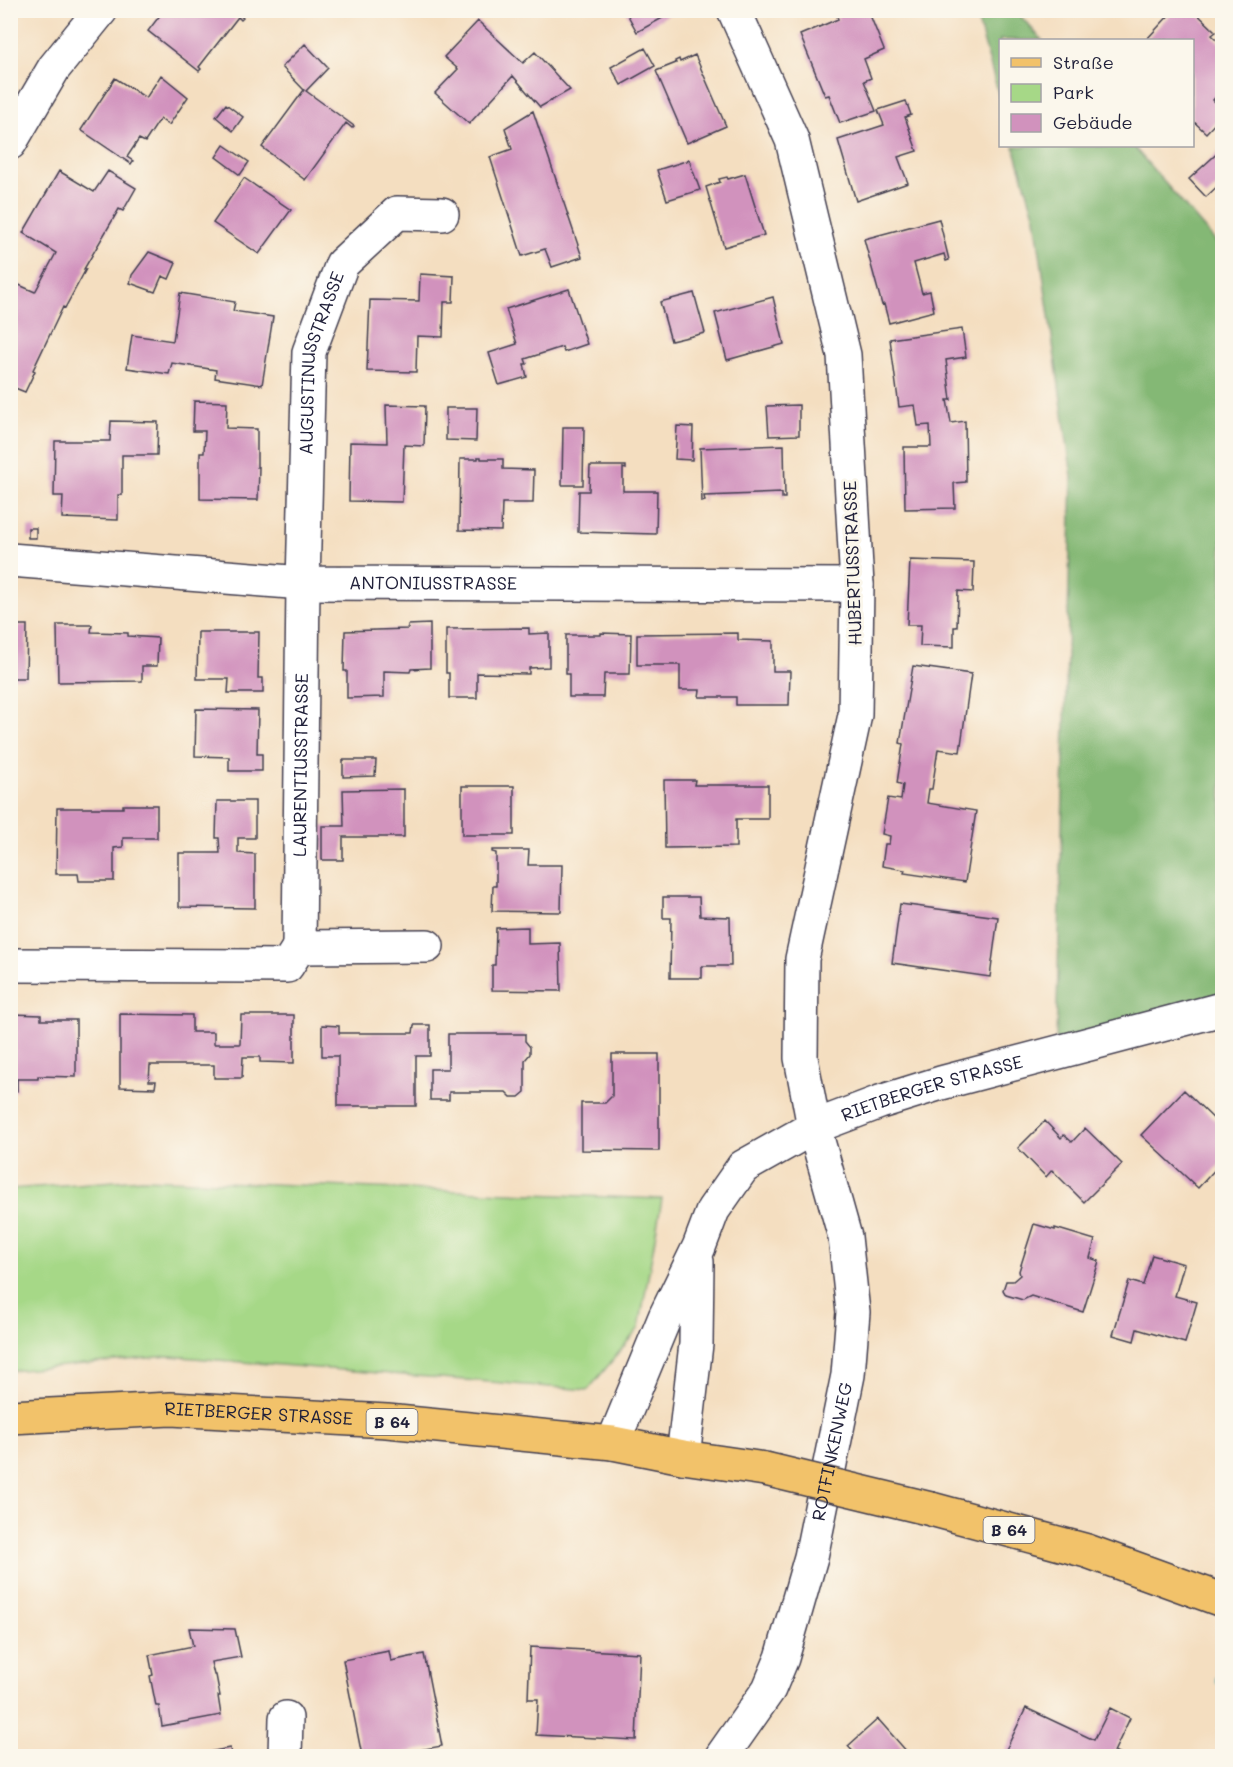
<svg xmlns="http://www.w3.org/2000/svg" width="1233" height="1767" font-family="Mali,sans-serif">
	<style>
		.green { fill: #a6d887; stroke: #647d61; stroke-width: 1.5 }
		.forest { fill: #84b874; stroke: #536d58; stroke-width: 1.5 }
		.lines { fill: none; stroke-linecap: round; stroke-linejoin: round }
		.stream { stroke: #40b0bb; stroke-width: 10 }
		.building { fill: #d192bd }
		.minor-casing { stroke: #423e4f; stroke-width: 36 }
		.major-casing { stroke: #423e4f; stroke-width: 36 }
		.minor { stroke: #fff; stroke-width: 33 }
		.major { stroke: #f2c26a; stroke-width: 33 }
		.major-bridge-casing { stroke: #423e4f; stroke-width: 36; stroke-linecap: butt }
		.major-bridge { stroke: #f2c26a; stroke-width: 33 }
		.labels { text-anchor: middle; stroke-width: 6; stroke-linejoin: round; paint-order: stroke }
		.shield { fill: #fbf7ec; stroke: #636270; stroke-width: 1.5 }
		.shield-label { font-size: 16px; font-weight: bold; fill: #22223b }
		.street-label { font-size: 18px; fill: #22223b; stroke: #fbf7ec }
	</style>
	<rect width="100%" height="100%" fill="#fbf7ec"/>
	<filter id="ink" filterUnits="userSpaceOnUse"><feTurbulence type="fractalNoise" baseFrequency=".0167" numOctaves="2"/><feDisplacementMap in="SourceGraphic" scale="12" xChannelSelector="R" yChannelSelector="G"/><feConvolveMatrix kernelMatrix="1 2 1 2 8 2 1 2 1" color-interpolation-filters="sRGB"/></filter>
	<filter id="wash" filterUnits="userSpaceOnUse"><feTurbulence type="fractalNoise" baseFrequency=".008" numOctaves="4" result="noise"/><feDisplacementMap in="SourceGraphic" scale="24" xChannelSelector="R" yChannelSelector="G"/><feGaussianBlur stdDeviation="1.35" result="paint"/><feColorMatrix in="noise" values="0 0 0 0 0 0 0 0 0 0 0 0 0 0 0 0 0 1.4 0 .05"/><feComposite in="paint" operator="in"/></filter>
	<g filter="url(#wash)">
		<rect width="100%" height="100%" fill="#f4dec0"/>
		<path class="green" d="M142,1179L662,1199L639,1328L588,1390L169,1356L11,1371V1189Z"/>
		<path class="forest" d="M975,11H1016L1042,40H1000V99Z
			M1014,146H1133L1222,249V995L1056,1041L1072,477L1035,218Z"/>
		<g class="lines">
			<path class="stream" d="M1220,1679L1222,1681"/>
		</g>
		<g id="blocks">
			<path class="building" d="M164,10H234L243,18L241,20L238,17L199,67L201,69L199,71L148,31Z
				M625,10H677L637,32Z
				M835,10H868L884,50L864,59L871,78L864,81L876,111L840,123L829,95L825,96L800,35L838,19Z
				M1174,10H1193L1216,32L1212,35L1222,45V90L1213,100L1222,109V116L1206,133L1192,120V40H1146Z
				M478,21L523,63L535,52L570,90L540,107L513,76L469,124L435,93L458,69L444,57Z
				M305,44L328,68L306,91L354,126L352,128L346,123L305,180L262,147L304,90L282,67Z
				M645,48L655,66L621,85L611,67Z
				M695,55L726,126L687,143L656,71L676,63L675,61L679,59L680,62Z
				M161,75L188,97L169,125L160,119L145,142L139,139L127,157L133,161L131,164L81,130L115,78L146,98Z
				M906,101L911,115L905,117L917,151L898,157L908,183L856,201L838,140L884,125L878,110Z
				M226,104L243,117L233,131L216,117Z
				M533,111L582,257L552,267L545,249L522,256L490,157L512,149L505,128Z
				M224,145L249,162L240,175L216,157Z
				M1222,149V182L1206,197L1189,179Z
				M689,160L700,190L667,200L657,170Z
				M59,171L94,192L108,171L136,188L123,211L119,209L84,269H86L65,308L63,307L33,370L35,371L25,392L15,388L10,397V281L35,292L56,253L23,233Z
				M745,174L764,235L724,247L706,187L720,182L719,179L727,177L728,179Z
				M244,178L291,210L259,254L213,223Z
				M939,219L949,260L946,261L944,254L914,263L922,293L930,291L934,311L889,323L884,304L882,305L864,239Z
				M149,252L176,263L169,279L162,276L155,292L130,283L132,275Z
				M420,274L454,276L453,302H444L443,337L417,336L416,372L367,371L370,300L419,301Z
				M569,289L587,344L564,352L562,347L525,359L527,364H524L527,377L499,385L489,353L517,344L506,309Z
				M180,293L235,302L233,311L273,317L262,385L215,378L216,370L172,363L169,374L127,368L132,335L173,341Z
				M694,293L705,333L671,341L660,302Z
				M773,297L784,344L727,360L715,313Z
				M962,329L966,357L946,360L951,400H947L951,423L965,421L966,482L954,483L955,508L905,509L904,447H931L930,425L918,426L915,405L899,407L890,339Z
				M194,401L227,402L226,428L257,429V467H259L258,500L200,499V453H204L205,431H193Z
				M386,405L425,406L424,446L404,445L402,502L349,501L350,442L387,443Z
				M799,405V435L769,436L767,406Z
				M446,408H477L476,441L446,440Z
				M111,421L158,422L157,455H122V495H118V520L62,518L63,496H54L55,441H110Z
				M677,426L693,427L692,460L675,459Z
				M563,427H584L583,485H562Z
				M784,445L785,498H782V493L704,496L705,501L702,502L700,448Z
				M478,457H481V459H503V469L534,470L533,503H502L501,531L459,530L460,459H478Z
				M590,466H626V469L623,468V491H657L656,534L578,532L579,491H589Z
				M28,528H36V538H28Z
				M910,560L974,562L973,592L958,591L957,627H954V647L920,646L921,625H907Z
				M430,624V668L411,669L410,672L384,671V697L347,698V671H344L345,631L408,629V625Z
				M10,625H27L26,678H10Z
				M57,625H92L91,632L128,633V636L158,638L157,666H142V681L58,682Z
				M529,628V634L549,633V667L529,668V674L477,673V698H449V673H446V629Z
				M198,632H259L258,678H263V693H228L229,679H197Z
				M601,633L631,634L630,674H604L603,697H569V674H566V635H601Z
				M738,633V640L773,641V671H790L789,705H736V697H699L700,690H680V665H637V634Z
				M913,666L971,674L960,752L938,749L932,789H929L927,803L976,811L965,882L904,873L905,870L882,866L885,844H889L890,836L882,834L888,798L901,800L903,785L897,783L903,744L900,743Z
				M196,709L258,710L257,754H262V771H229V757L195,756Z
				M343,760H376L375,776L343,777Z
				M664,780H695L694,785H768V819H736V847L665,848Z
				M462,786H514V835H462Z
				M404,789V837H343V860H322V826H344L343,790Z
				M217,801H255V838H238V853L255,854V908L179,907V853H220L219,838H216Z
				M123,805H157V838H123V847L114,848V881H79L78,874H56L57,808H123Z
				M492,850H529L528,865H562L561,912L492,911L493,886H496V853L492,852Z
				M663,897H699L700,916L730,917L731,966H702V978H670L671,918H663Z
				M900,904L998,917L990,977L892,963Z
				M528,927V944L560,943L561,991L492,990V965H495L496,928Z
				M12,1014L41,1015V1020H76V1077L38,1076V1079H17V1091H10Z
				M120,1014L192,1015V1032H214V1044H240L241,1015H294V1063L260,1062V1057H243L242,1078H214V1065H150L149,1081H156L155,1088L120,1087Z
				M322,1025L339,1026V1033H413L414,1025H430V1056H416V1106H338V1056H322Z
				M448,1034H525V1041L530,1047V1054L525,1060V1092L519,1097H511L506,1092H449V1100H430V1069H448Z
				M612,1054H659V1151L581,1150V1103H605L612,1096Z
				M1184,1090L1222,1127V1162L1198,1188L1141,1135Z
				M1045,1121L1061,1138L1064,1135L1072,1142L1085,1128L1122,1164L1084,1202L1052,1170L1046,1177L1018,1148Z
				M1034,1224L1055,1230V1228L1095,1240L1090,1258L1099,1261L1083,1312L1031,1296L1023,1300L1006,1295L1003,1290L1006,1281H1013L1020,1275L1019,1271Z
				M1152,1255L1184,1264L1175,1296L1197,1302L1185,1343L1137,1329L1134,1341L1113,1335L1129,1281L1143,1285Z
				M189,1628L235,1629L241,1657L211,1662L214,1675H216L220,1696H218L221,1715L162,1726L159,1706H156L150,1676L153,1675L149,1655L193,1646Z
				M530,1647L640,1653L636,1740L536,1735L538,1699H528Z
				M389,1651L391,1661L424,1654L442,1746L386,1756H362L343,1660Z
				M1026,1708L1094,1740L1110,1708L1130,1718L1114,1752L1122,1756H1104L1096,1753L1094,1756H1003Z
				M878,1719L909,1754L906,1756H857L848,1746Z
				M230,1748L231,1756H193V1755Z"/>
		</g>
	</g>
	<g filter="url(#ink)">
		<use href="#blocks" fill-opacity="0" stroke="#423e4f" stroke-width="1.5"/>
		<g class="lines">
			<g class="minor-casing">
				<g id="minor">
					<path d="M10,143L54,68L101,10"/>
					<path id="s1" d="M10,560L303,583L857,585"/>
					<path id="s2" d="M299,947L303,583L309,352L342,264L397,213L442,214"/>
					<path d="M10,965L287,966L299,947L427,946"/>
					<path id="s3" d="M613,1443L665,1317L699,1247L713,1210L743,1167L814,1127L880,1102L941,1083L1222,1009"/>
					<path d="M683,1457L696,1344L697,1262"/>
					<path d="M285,1756L286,1718"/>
					<path id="s4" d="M722,1756L769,1689L782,1658L811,1557L848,1375L853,1312L845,1237L814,1127L801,1058L802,959L855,715L857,585L844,355L792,140L734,10"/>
				</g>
			</g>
			<g class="major-casing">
				<g id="major">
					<path id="s5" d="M10,1417L171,1409L387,1421L613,1443L683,1457L765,1469"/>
					<path d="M931,1509L1087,1551L1222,1600"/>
				</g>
			</g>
			<use href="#minor" class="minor"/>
			<use href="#major" class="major"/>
			<g class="major-bridge-casing">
				<path id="major-bridge" d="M765,1469L931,1509"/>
			</g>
			<use href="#major-bridge" class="major-bridge"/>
		</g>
	</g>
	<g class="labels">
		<g class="shield">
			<rect x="366.5" y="1409" width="51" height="26" rx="4.5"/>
			<rect x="983.5" y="1517" width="51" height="26" rx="4.5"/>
		</g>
		<g class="shield-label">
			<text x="392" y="1428">B 64</text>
			<text x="1009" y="1536">B 64</text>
		</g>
		<g class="street-label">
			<text dy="6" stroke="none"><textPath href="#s2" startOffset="586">AUGUSTINUSSTRASSE</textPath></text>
			<text transform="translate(853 563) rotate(-92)" y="6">HUBERTUSSTRASSE</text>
			<text dy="6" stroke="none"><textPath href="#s1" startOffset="424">ANTONIUSSTRASSE</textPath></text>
			<text dy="6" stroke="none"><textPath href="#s2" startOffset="182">LAURENTIUSSTRASSE</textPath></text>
			<text dy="6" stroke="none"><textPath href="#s3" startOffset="512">RIETBERGER STRASSE</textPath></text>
			<text dy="6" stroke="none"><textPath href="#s5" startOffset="249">RIETBERGER STRASSE</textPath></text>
			<text dy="6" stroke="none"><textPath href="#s4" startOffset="328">ROTFINKENWEG</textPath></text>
		</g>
	</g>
	<rect width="1233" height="1767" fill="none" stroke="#fbf7ec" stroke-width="36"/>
	<rect x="999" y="39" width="195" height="108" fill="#fbf7ec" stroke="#a4a2a5" stroke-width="1.5"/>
	<rect x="1011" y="58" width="30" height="9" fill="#f2c26a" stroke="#a4a2a5" stroke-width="1.5"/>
	<text x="1053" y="69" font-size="18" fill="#22223b">Straße</text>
	<rect x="1011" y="84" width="30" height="18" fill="#a6d887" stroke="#a4a2a5" stroke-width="1.5"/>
	<text x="1053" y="99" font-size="18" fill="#22223b">Park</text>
	<rect x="1011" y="114" width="30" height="18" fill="#d192bd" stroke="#a4a2a5" stroke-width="1.5"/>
	<text x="1053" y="129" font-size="18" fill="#22223b">Gebäude</text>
</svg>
